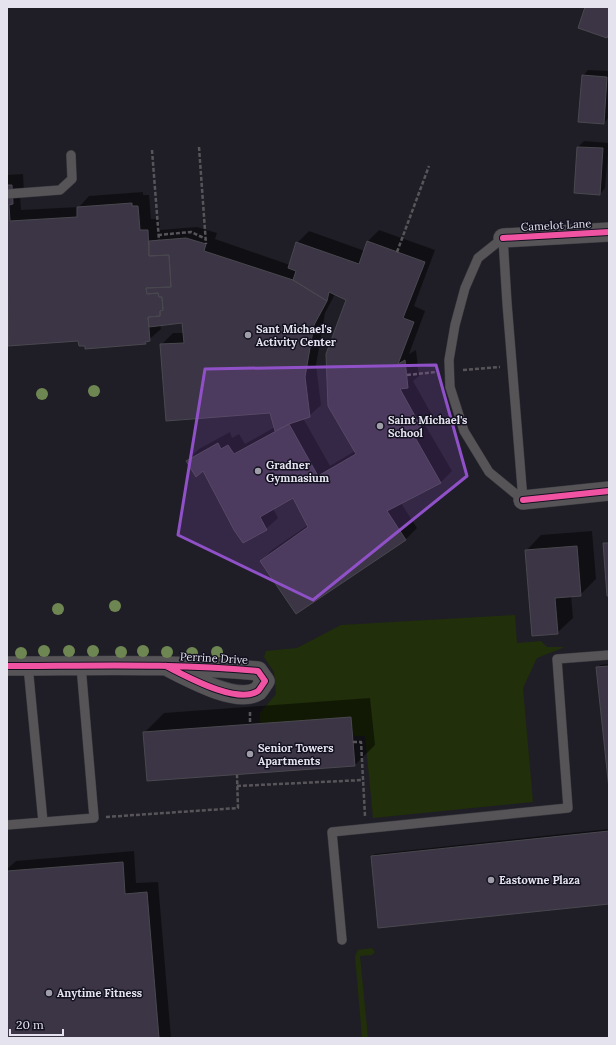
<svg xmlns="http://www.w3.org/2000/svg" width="616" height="1045" font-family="Lora,serif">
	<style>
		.green { fill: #212f0a }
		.shadow { fill: #0007; fill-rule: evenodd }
		.building { fill: #3c3545; stroke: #4a484f }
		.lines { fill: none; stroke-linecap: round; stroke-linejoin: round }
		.lane-casing { stroke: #3b3a41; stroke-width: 10 }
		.street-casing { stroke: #3b3a41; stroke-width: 20 }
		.path { stroke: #575559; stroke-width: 2.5; stroke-dasharray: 4 2; stroke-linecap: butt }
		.lane { stroke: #565456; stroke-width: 9 }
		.street { stroke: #565456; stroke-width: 19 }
		.cycleway-casing { stroke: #131120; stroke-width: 8 }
		.cycleway { stroke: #f153a3; stroke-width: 6 }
		.tree { fill: #6e8651 }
		.marked { fill: #9051c8; fill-opacity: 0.2; stroke: #9051c8; stroke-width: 3; stroke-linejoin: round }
		.poi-dot { fill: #9f9ea8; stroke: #131120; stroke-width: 1.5 }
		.labels { text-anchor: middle; stroke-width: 3; stroke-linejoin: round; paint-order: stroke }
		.street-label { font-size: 11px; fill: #e4e3ee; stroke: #131120 }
		.poi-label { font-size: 11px; font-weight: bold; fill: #e4e3ee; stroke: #131120; text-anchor: start }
	</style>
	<rect width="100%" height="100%" fill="#1f1e26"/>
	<path class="green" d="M515,615L517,643L541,641L547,647H565L537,658L523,688L533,802L373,818L365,736H353L351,717L260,724V713L276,694L274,672L264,657L266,651L297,648L341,625Z
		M372,948L375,952L372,955L360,956L368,1038H362L355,956L358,950Z"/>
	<path class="shadow" d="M588,70L609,71V117L604,123L583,76Z
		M584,141L609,143L605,188L600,194L575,192L578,147Z
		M23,174L24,192L20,196L21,210L79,207L89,196L143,192V195H149L151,219H159L160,230L197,227L217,233L215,239L290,265L297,243L309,231L365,251L368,241L379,230L435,250L414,306L425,311L409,354L416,350L419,376L413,381L432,415L424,423L452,471L441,482L401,503L417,528L406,539L296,612L261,561L272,550L308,525L294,496L273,508L278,518L266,529L204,470L187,461L199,449L230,432L232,438L239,434L245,444L275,427L270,412L161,345L173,333H184L183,322L160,325L161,329L145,343L86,345L79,340L7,331V175ZM335,294L347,299L355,451L330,466L303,418L309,416L321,405L316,365L325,313Z
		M592,531L596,579L580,595H571L573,618L557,633L526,551L541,535Z
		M609,664V779L598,668L600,665Z
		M370,698L375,745L355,765L148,780L144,733L164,713Z
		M609,829V903L372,856L375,854Z
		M134,851L136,883L158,882L171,1038H7V869L16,861Z"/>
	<path class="building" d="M585,7H609V33L607,38L578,28Z
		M582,75L607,77L604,124L578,122Z
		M577,147L603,148L600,195L574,193Z
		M7,185H12L13,204L9,205L10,221L77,217V207L132,203V206H138L140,230H148L149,256L169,255L171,287L146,288L147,294L158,293L159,297H162L163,310L160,311V316L148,317L150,341L145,342L146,344L85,349V346H79L78,341L8,346Z
		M186,238L206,244L204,251L293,280L327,301L314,325L305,377L310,417L289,424L275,431L270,413L166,421L160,344L184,343L182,323L149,327L148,317L160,316V311L163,310L162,297H159L158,293L147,294L146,288L171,287L169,255L149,256V241Z
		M367,241L425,262L403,318L414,322L398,364L405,360L408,388L400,389L421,427L412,432L441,483L387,511L406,540L296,614L260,561L308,527L293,498L260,517L267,530L243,543L234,530L203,471L196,477L186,461L218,443L221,449L228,445L234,454L289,424L318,476L356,454L328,406L326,354L346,300L329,292L327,301L293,280L296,271L288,268L296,242L359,264Z
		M603,543H609V596H607Z
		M577,546L581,596L555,598L558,634L532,636L525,550Z
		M609,666V789L596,667Z
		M351,717L355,766L147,781L143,732Z
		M609,831V904L378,928L371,856Z
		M123,862L125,894L147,892L159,1038H7V871Z"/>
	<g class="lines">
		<g class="lane-casing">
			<path id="lane" d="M7,194L60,190L72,179L71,155
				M503,238L478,258L465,288L455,325L449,360L450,387L464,431L489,472L523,500
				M503,238L507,303L523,500
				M28,666L43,822
				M7,825L94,818L81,666
				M342,940L332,832L568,808L557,659L609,655"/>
		</g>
		<g class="street-casing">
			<path id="street" d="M503,238L609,232
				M523,500L609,491
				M7,666C91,666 175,663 258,671L265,681C263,684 260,689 258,691C237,705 186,676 166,666"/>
		</g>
		<path class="path" d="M199,147L206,244
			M152,150L159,240
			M158,235L191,232L206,239
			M397,252L429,166
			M463,370L500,367
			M407,375L436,372
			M250,712V724
			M353,742H361L365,816
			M237,786L363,780
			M106,817L238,808L237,775"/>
		<use href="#lane" class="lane"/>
		<use href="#street" class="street"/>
		<g class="cycleway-casing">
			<path id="cycleway" d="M503,238L609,232
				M523,500L609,491
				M7,666C91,666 175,663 258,671L265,681C263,684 260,689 258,691C237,705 186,676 166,666"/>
		</g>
		<use href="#cycleway" class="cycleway"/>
	</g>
	<g class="tree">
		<circle cx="94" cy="391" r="6"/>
		<circle cx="42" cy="394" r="6"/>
		<circle cx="115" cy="606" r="6"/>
		<circle cx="58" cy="609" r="6"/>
		<circle cx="44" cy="651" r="6"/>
		<circle cx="69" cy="651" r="6"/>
		<circle cx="93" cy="651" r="6"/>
		<circle cx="143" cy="651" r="6"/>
		<circle cx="121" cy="652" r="6"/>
		<circle cx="167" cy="652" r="6"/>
		<circle cx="217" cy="652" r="6"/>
		<circle cx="21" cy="653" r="6"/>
		<circle cx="192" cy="653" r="6"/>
	</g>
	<path class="marked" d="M436,365L467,476L313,600L178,535L205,369Z"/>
	<g class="poi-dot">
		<circle cx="248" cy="335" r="4"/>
		<circle cx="380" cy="426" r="4"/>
		<circle cx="258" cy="471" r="4"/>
		<circle cx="250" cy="754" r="4"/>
		<circle cx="491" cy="880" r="4"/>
		<circle cx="49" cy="993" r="4"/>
	</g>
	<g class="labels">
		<g class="street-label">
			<text transform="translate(556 225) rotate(-3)" y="4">Camelot Lane</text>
			<text transform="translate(214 658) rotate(3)" y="4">Perrine Drive</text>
		</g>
		<g class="poi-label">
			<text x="256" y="333">Sant Michael's<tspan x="256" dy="13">Activity Center</tspan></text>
			<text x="388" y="424">Saint Michael's<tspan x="388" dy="13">School</tspan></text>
			<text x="266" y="469">Gradner<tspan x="266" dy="13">Gymnasium</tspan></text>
			<text x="258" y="752">Senior Towers<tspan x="258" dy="13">Apartments</tspan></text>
			<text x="499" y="884">Eastowne Plaza</text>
			<text x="57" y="997">Anytime Fitness</text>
		</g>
	</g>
	<rect width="616" height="1045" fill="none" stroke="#e4e3ee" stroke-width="16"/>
	<path d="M10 1029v6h53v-6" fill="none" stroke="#e4e3ee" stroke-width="2"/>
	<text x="16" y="1029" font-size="12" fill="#e4e3ee" stroke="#131120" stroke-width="3" paint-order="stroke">20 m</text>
</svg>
